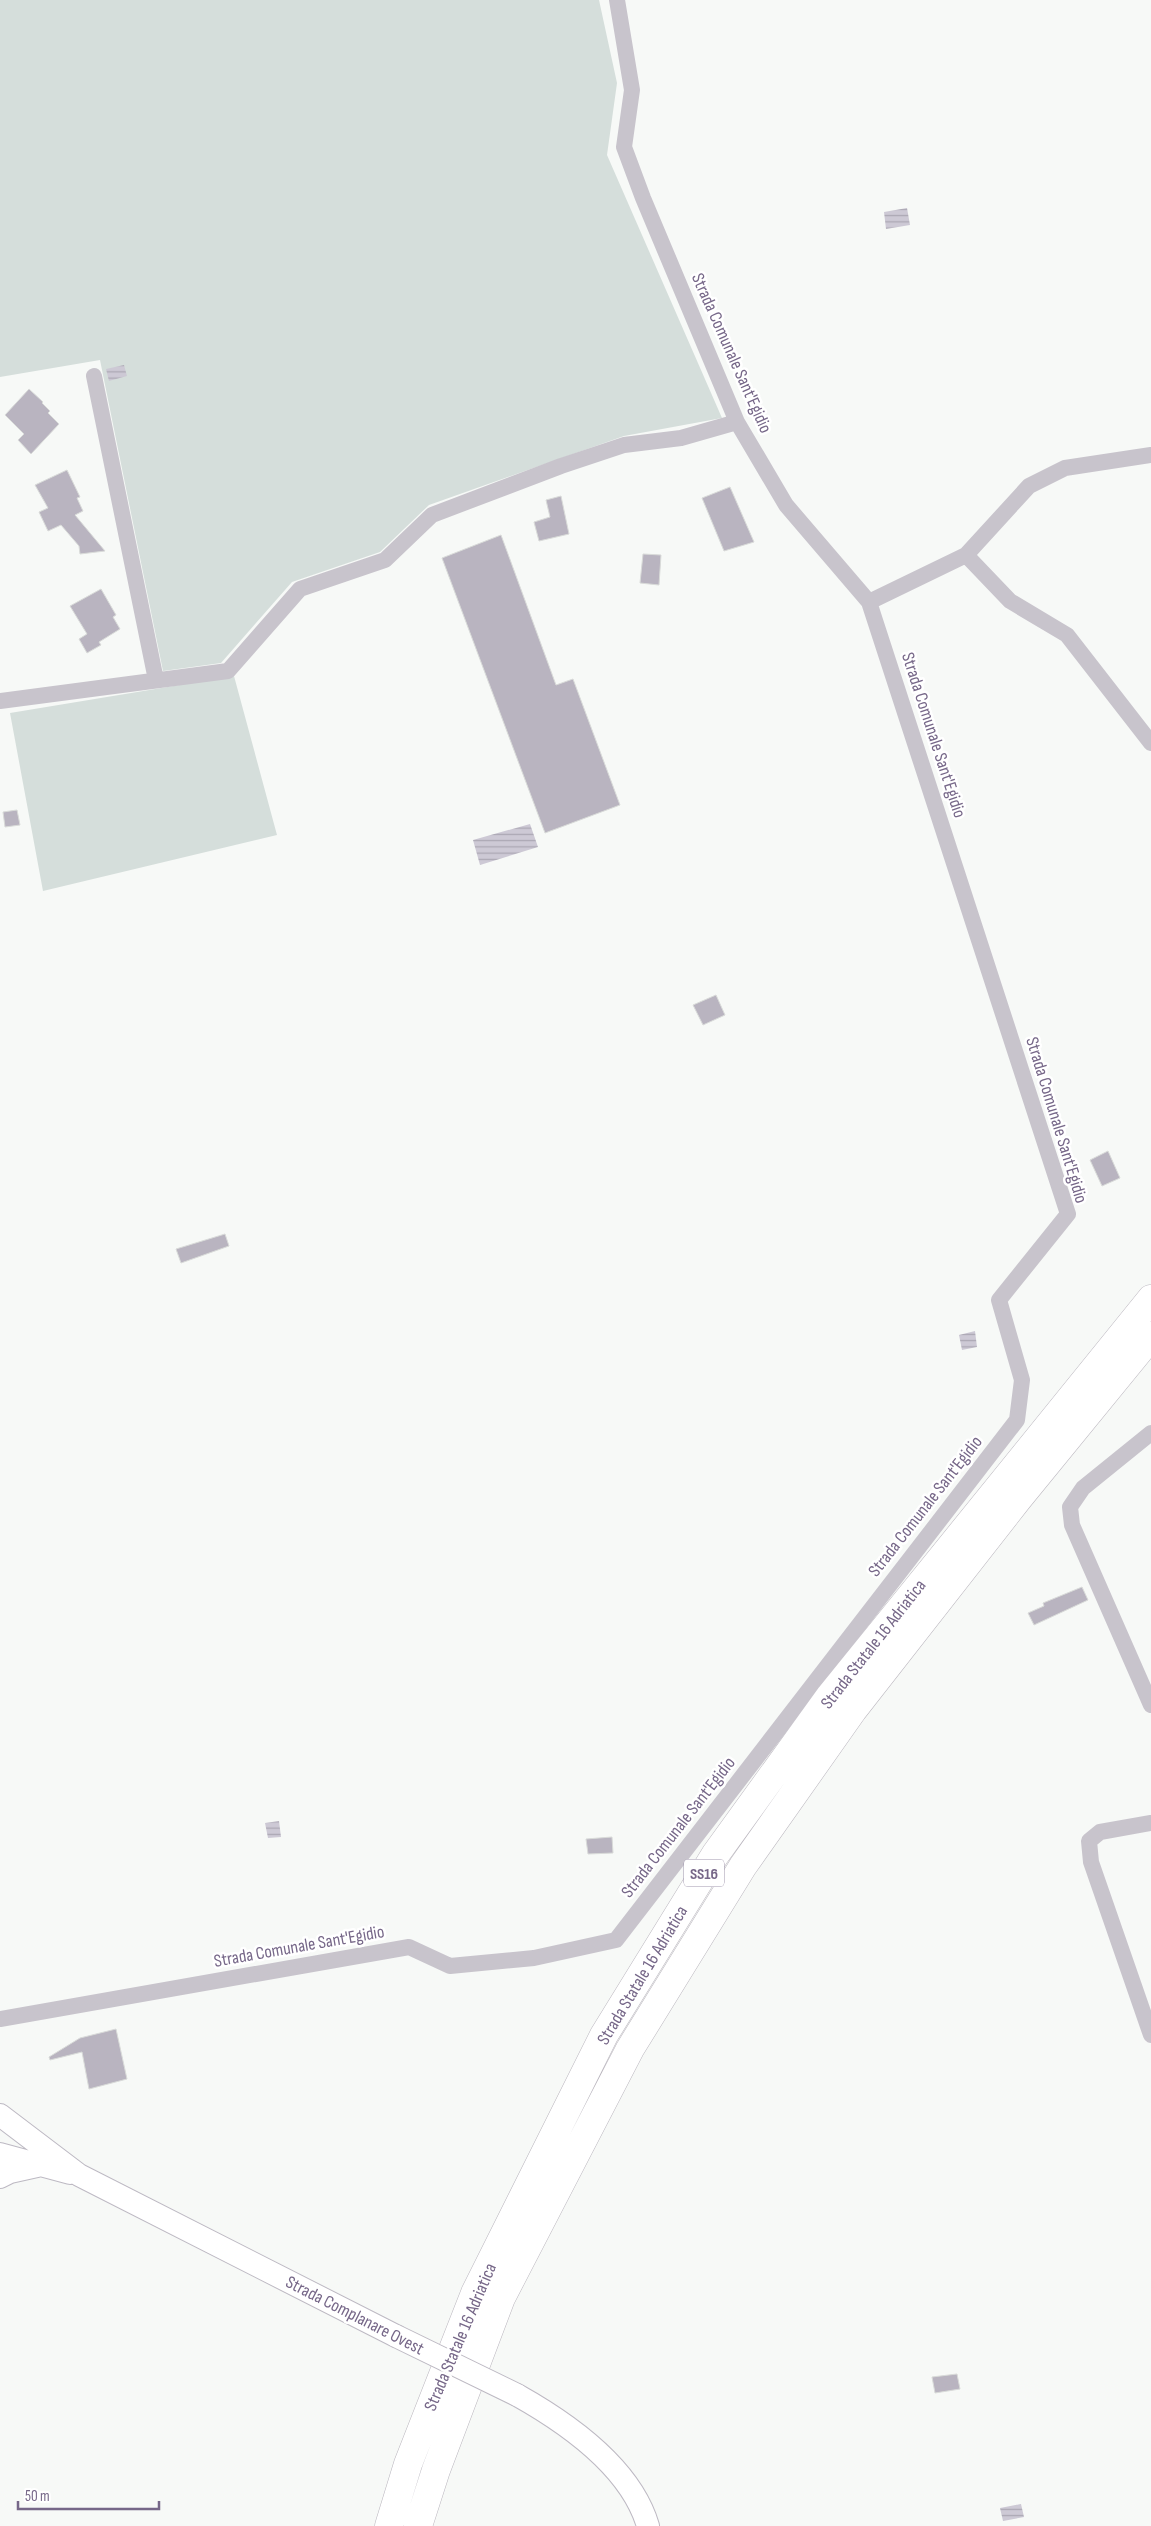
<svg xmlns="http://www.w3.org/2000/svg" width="1151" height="2526" font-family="'Sofia Sans Condensed',sans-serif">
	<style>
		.grass { fill: #d5dedb }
		.water { fill: url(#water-rules) }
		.building { fill: #b9b4c0; stroke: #d9dbd9 }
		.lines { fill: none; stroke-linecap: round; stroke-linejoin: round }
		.secondary-casing { stroke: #bdb9c3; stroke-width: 24 }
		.highway-casing { stroke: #bbb7bf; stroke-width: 29 }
		.street { stroke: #c8c4cc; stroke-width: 16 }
		.secondary { stroke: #fff; stroke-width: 22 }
		.highway { stroke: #fff; stroke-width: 28 }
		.secondary-bridge-casing { stroke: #bdb9c3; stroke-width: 24; stroke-linecap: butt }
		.secondary-bridge { stroke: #fff; stroke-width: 22 }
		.labels { text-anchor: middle; stroke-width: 5; stroke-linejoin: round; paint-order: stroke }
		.shield { fill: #fff; stroke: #9f95ac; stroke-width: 1 }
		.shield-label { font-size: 16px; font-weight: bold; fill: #766788 }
		.street-label { font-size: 18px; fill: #766788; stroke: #fff }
	</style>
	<defs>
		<pattern id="water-rules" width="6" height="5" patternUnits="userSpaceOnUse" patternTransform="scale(1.25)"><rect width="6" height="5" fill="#cdc9d5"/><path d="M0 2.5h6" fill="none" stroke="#aba7b3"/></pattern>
	</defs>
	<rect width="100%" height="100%" fill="#f7f9f7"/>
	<path class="grass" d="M0,0H599L617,83L607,155L722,418L624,436L429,505L380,552L292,582L221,663L163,671L100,360L0,377Z
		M234,676L277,835L43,891L10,713Z"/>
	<path class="water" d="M907,208L910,225L886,229L884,212Z
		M124,365L127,376L109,381L106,369Z
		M530,824L538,847L480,865L473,840Z
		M975,1331L977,1347L962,1350L959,1335Z
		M279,1821L281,1837L268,1838L265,1823Z
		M1021,2504L1024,2517L1003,2521L1000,2508Z"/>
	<path class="building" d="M29,389L43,402L42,403L50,411L48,413L59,424L31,454L18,440L24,434L5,415Z
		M67,470L80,497L77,498L83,511L75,515L105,551L80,554L79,546L61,525L48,531L39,512L48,508L35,485Z
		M730,487L754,542L724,551L702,498Z
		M561,496L569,534L539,541L534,522L550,517L546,500Z
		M501,535L556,685L573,679L620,805L545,833L442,558Z
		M643,554L661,555L659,585L640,583Z
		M101,589L116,615L113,617L120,629L99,642L101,645L87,653L79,639L87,634L70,606Z
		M17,810L20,825L5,827L3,812Z
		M716,995L725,1015L703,1025L693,1005Z
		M1108,1151L1120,1178L1102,1186L1090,1160Z
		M225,1234L229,1246L181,1263L176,1249Z
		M1082,1587L1088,1600L1034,1625L1028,1613L1044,1606L1043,1603Z
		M612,1837L613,1853L588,1854L586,1839Z
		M116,2029L127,2079L89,2089L82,2052L50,2060L49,2057L80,2038Z
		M957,2374L960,2389L935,2393L932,2377Z"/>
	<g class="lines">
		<g class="secondary-casing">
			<path id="secondary" d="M0,2115L79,2175L396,2336
				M0,2154L70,2173
				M0,2177L10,2172L37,2166
				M517,2395C567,2423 631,2468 648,2526"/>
		</g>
		<g class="highway-casing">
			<path id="highway" d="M389,2526L408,2464L475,2293L604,2035L715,1855L830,1696L1151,1299
				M418,2526L436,2470L501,2298L630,2049L743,1866L853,1710L1018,1499L1151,1336"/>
		</g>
		<path class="street" d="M94,376L156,680
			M966,555L1029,486L1065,468L1151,455
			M869,602L966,555L1010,601L1067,635L1151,743
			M0,701L228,671L300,589L385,560L432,515L561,466L624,445L681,438L737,422
			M1151,1433L1083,1488L1070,1507L1072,1525L1151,1705
			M1151,1823L1100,1832L1089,1841L1091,1862L1151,2035
			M0,2019L409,1947L450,1966L534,1958L616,1940L1017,1420L1022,1380L999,1300L1068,1214L869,602L786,505L737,422L643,198L624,147L632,90L617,0"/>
		<use href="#secondary" class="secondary"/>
		<use href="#highway" class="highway"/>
		<g class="secondary-bridge-casing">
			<path id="secondary-bridge" d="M396,2336L517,2395"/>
		</g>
		<use href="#secondary-bridge" class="secondary-bridge"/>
	</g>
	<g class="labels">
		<rect class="shield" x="684" y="1859.5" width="40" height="27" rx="4"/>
		<g class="shield-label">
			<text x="704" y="1879">SS16</text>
		</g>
		<g class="street-label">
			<text transform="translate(732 353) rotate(66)" y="6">Strada Comunale Sant'Egidio</text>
			<text transform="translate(934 735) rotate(72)" y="6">Strada Comunale Sant'Egidio</text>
			<text transform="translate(1057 1120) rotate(73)" y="6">Strada Comunale Sant'Egidio</text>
			<text transform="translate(925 1506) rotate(-52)" y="6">Strada Comunale Sant'Egidio</text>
			<text transform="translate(873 1644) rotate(-52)" y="6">Strada Statale 16 Adriatica</text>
			<text transform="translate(678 1827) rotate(-52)" y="6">Strada Comunale Sant'Egidio</text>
			<text transform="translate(299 1946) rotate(-10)" y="6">Strada Comunale Sant'Egidio</text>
			<text transform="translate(642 1975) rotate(-59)" y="6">Strada Statale 16 Adriatica</text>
			<text transform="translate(355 2315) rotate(27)" y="6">Strada Complanare Ovest</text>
			<text transform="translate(460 2337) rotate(-67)" y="6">Strada Statale 16 Adriatica</text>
		</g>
	</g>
	<path d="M18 2501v8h141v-8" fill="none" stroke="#766788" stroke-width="2.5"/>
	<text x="25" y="2501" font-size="15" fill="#766788" stroke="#ffffff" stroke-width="4" paint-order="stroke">50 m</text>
</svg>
